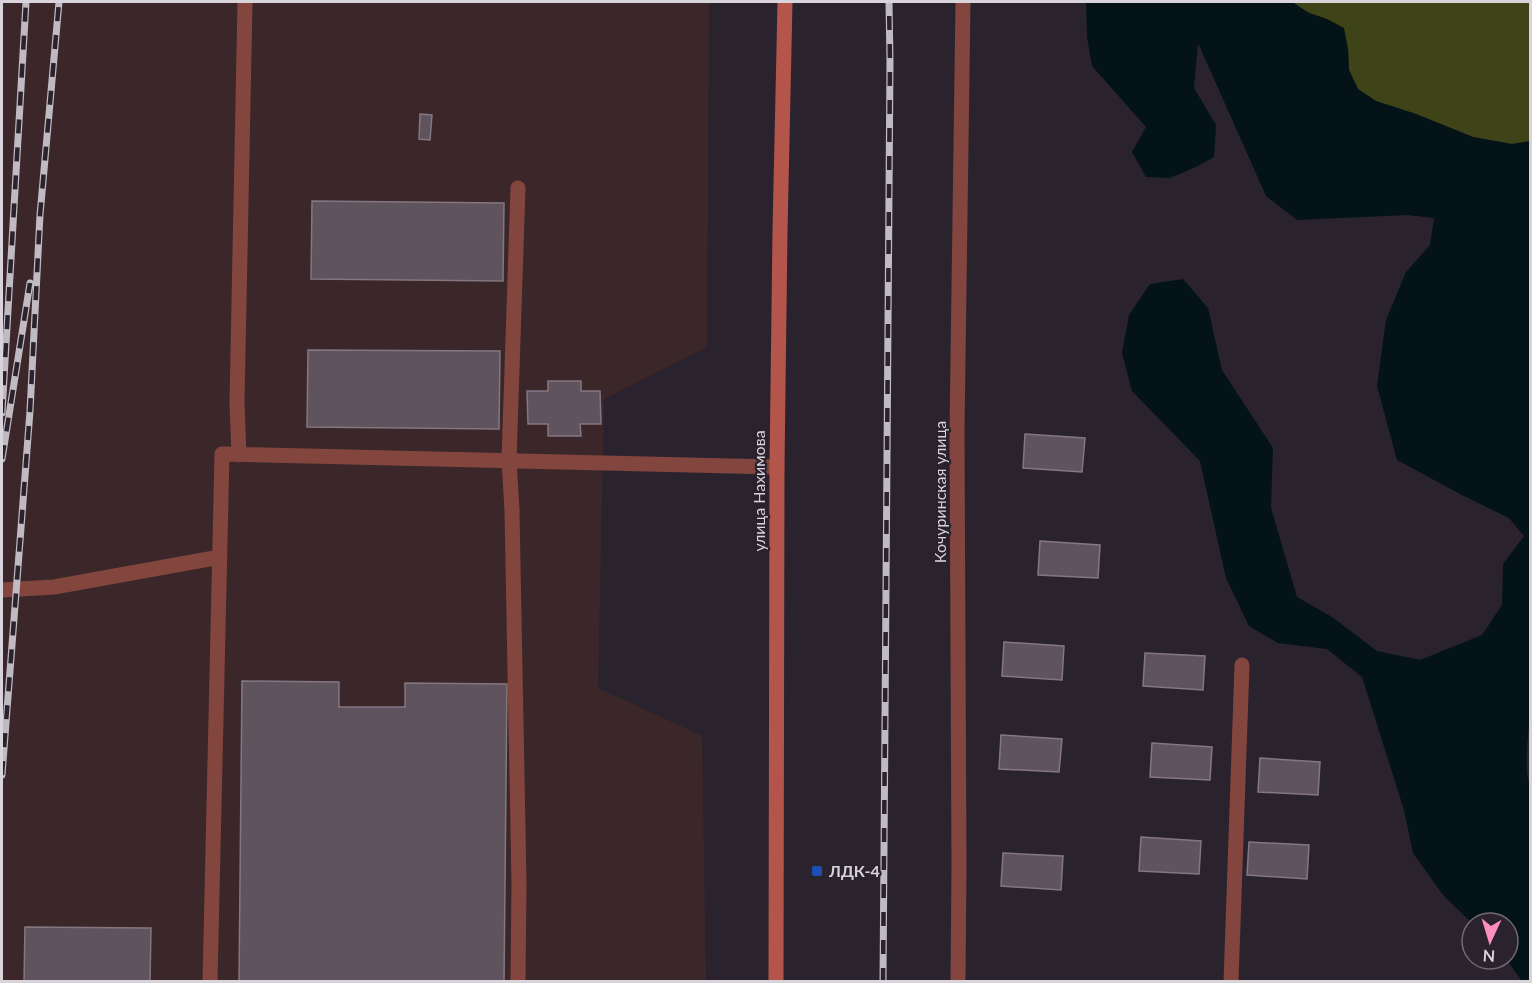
<svg xmlns="http://www.w3.org/2000/svg" width="1532" height="983" font-family="Lato,sans-serif">
	<style>
		.industrial { fill: #3b2729 }
		.green { fill: #3e4417 }
		.water { fill: #031317 }
		.building { fill: #5f535e; stroke: #847782; stroke-width: 1.5 }
		.lines { fill: none; stroke-linecap: round; stroke-linejoin: round }
		.lane { stroke: #82463f; stroke-width: 15 }
		.street { stroke: #82463f; stroke-width: 15 }
		.secondary { stroke: #b4554c; stroke-width: 15 }
		.rail-casing { stroke: #c0bbc2; stroke-width: 7 }
		.rail { stroke: #2a232e; stroke-width: 4.5; stroke-dasharray: 14; stroke-linecap: butt }
		.transit-dot { fill: #1a4fb4; stroke: #2a232e; stroke-width: 2 }
		.labels { text-anchor: middle; stroke-width: 4.5; stroke-linejoin: round; paint-order: stroke }
		.street-label { font-size: 16px; fill: #d9d4db; stroke: #2a232e }
		.poi-label { font-size: 16px; font-weight: bold; fill: #d9d4db; stroke: #2a232e; text-anchor: start }
	</style>
	<rect width="100%" height="100%" fill="#2a232e"/>
	<path class="industrial" d="M2,2H709L707,347L604,399L598,688L702,736L706,981L2,982Z"/>
	<path class="green" d="M1292,2H1530V141L1512,144L1473,137L1416,114L1376,101L1358,89L1349,70L1348,49L1327,19L1309,13Z"/>
	<path class="water" d="M1086,2H1292L1309,13L1327,19L1344,28L1348,49L1349,70L1358,89L1376,101L1416,114L1473,137L1512,144L1530,141V713C1529,728 1523,772 1530,784V981H1522L1506,959H1508V923H1472L1443,895L1413,853L1404,810L1362,677L1327,649L1278,643L1249,626L1226,578L1200,461L1132,391L1122,353L1129,315L1150,284L1183,279L1208,308L1222,370L1273,448L1271,508L1297,597L1332,617L1377,651L1420,660L1482,635L1502,605L1503,564L1524,536L1509,518L1462,495L1397,460L1377,386L1386,320L1406,272L1430,245L1434,218L1407,215L1297,220L1266,196L1198,43L1194,88L1216,125L1214,157L1198,166L1170,178L1146,177L1132,152L1146,127L1092,66L1087,37Z"/>
	<path class="building" d="M420,114L432,115L430,140L419,139Z
		M312,201L504,203L503,281L311,279Z
		M308,350L500,351L499,429L307,427Z
		M548,381H581V391H600L601,424H580L581,436H548V424H528L527,391H548Z
		M1025,434L1085,438L1082,472L1023,468Z
		M1040,541L1100,545L1098,578L1038,575Z
		M1004,642L1064,646L1062,680L1002,676Z
		M1145,653L1205,656L1203,690L1143,686Z
		M242,681L339,682V707H405V683L507,684L504,982H239Z
		M1001,735L1062,739L1059,772L999,769Z
		M1152,743L1212,747L1210,780L1150,777Z
		M1260,758L1320,762L1318,795L1258,792Z
		M1141,837L1201,841L1199,874L1139,871Z
		M1249,842L1309,845L1307,879L1247,875Z
		M1003,853L1063,856L1061,890L1001,886Z
		M25,927L151,928L150,982H24Z"/>
	<g class="lines">
		<path class="lane" d="M239,455L237,403L245,2
			M2,590L54,587L220,557
			M210,982L222,454L777,467
			M518,982L519,883L512,510L509,460L518,188
			M1231,982L1242,665"/>
		<path class="street" d="M958,982L959,867L957,431L963,2"/>
		<path class="secondary" d="M776,982L777,467L780,231L785,2"/>
		<g class="rail-casing">
			<path id="rail" d="M2,413L26,2
				M2,459L30,283
				M2,775L30,411L40,215L59,2
				M883,982L890,62L889,2"/>
		</g>
		<use href="#rail" class="rail"/>
	</g>
	<rect class="transit-dot" x="811" y="865" width="12" height="12" rx="3"/>
	<g class="labels">
		<g class="street-label">
			<text transform="translate(759 491) rotate(-90)" y="6">улица Нахимова</text>
			<text transform="translate(940 492) rotate(-90)" y="6">Кочуринская улица</text>
		</g>
		<g class="poi-label">
			<text x="829" y="877">ЛДК-4</text>
		</g>
	</g>
	<rect width="1532" height="983" fill="none" stroke="#d9d4db" stroke-width="6"/>
	<g transform="translate(1490 941) rotate(184)"><circle r="28" fill="#2a232e" stroke="#706a73" stroke-width="1.5"/>
	<path d="M0-4.5L10 22L0 15L-10 22Z" fill="#fd8ebf"/>
	<text y="-9" font-size="16" font-weight="bold" text-anchor="middle" fill="#d9d4db">N</text>
	</g>
</svg>
